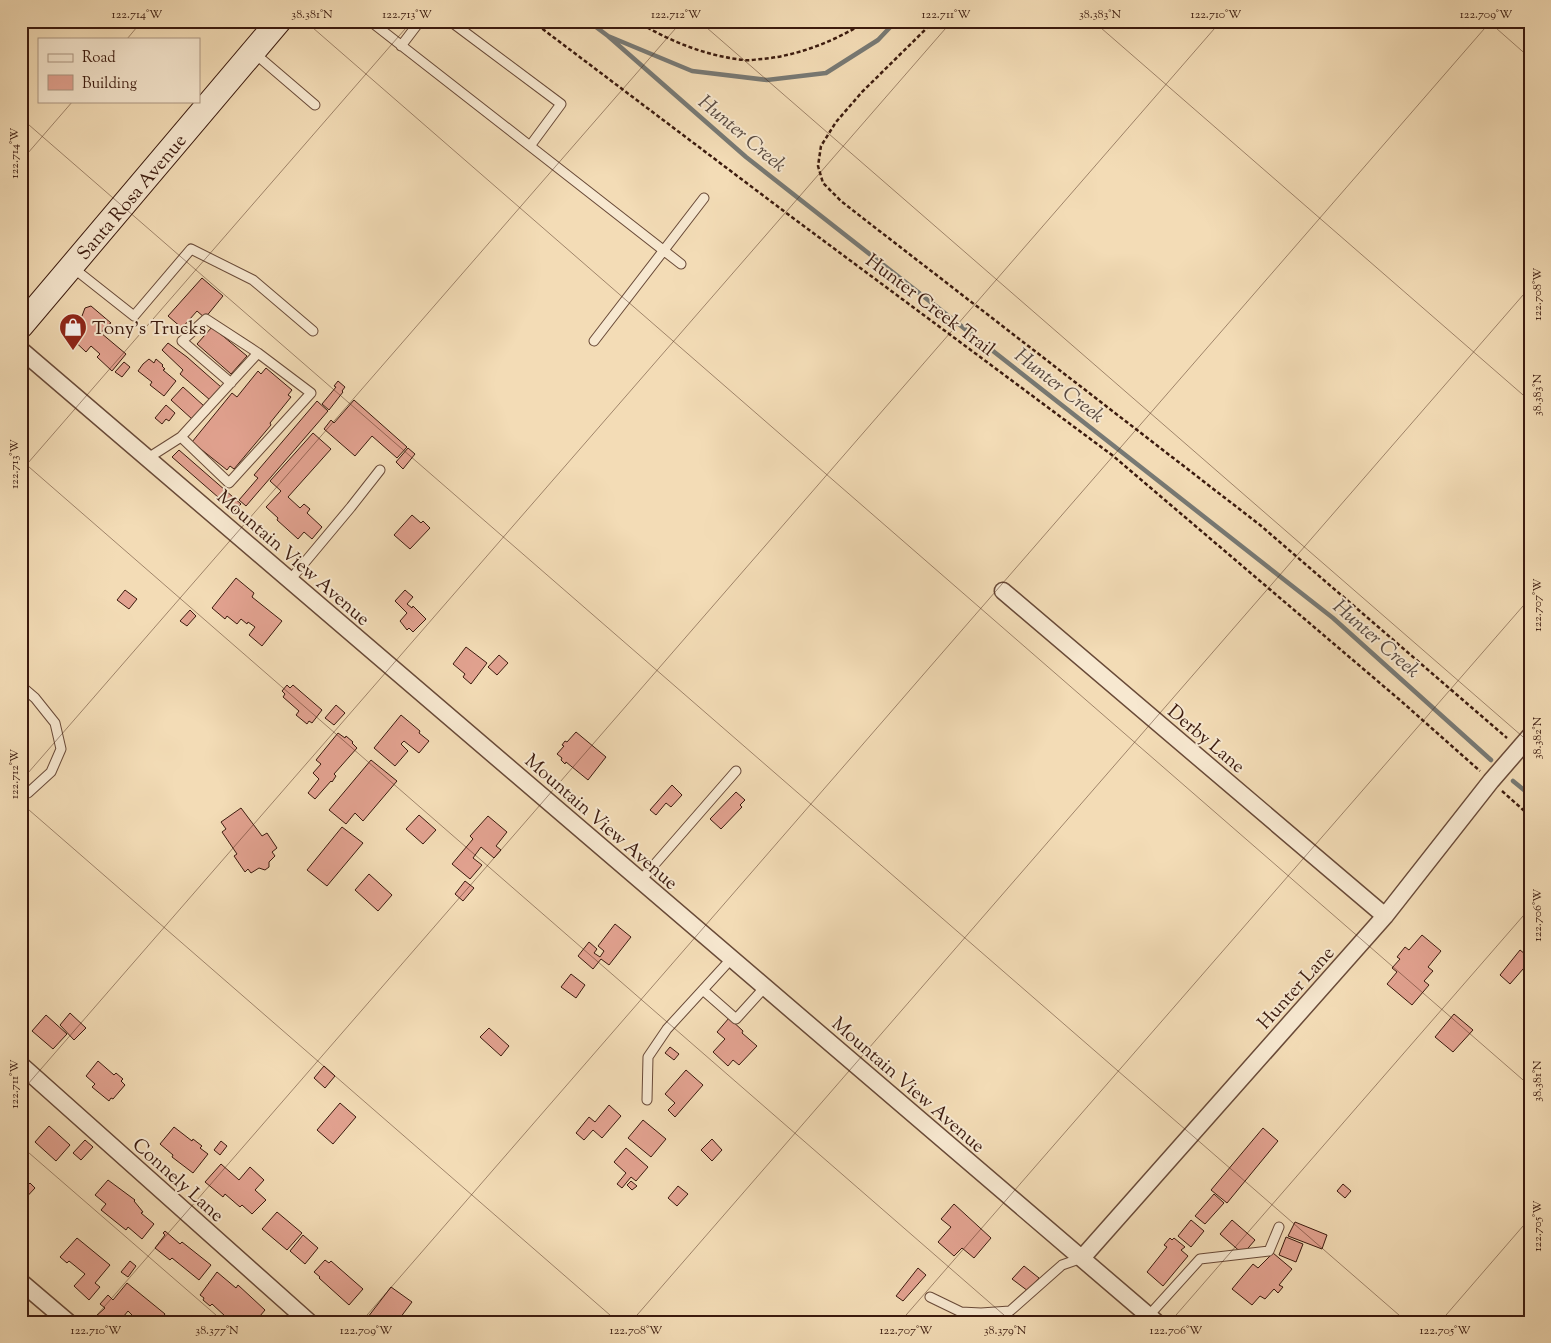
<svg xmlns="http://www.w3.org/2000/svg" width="1551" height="1343" font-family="'Sorts Mill Goudy',serif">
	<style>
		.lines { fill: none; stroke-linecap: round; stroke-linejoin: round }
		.stream { stroke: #777974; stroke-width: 4.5 }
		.building { fill: #e2a290; stroke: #3b1a0e }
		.service-casing { stroke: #694a38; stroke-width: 11 }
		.minor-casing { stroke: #694a38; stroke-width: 19 }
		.secondary-casing { stroke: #3b1a0e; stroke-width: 26 }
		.path { stroke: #3b1a0e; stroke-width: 2.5; stroke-dasharray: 4 2.5; stroke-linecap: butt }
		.service { stroke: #f7e8d0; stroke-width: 9 }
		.minor { stroke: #f7e8d0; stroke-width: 16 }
		.secondary { stroke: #f7e8d0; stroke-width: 24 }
		.ticks { fill: none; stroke: #3b1a0e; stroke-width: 1; stroke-opacity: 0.45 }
		.labels { text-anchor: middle; stroke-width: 4; stroke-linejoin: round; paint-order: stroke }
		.street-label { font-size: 19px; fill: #3b1a0e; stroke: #f7e8d0 }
		.poi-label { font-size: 19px; fill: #3b1a0e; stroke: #f7e8d0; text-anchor: start }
		.water-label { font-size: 20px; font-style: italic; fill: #594a41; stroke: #f7e8d0 }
		.neatline { fill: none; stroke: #3b1a0e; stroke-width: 2 }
		.ticks-label { font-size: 12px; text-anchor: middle; fill: #3b1a0e }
	</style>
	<rect width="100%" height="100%" fill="#f3dcb6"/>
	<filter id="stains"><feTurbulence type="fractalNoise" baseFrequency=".004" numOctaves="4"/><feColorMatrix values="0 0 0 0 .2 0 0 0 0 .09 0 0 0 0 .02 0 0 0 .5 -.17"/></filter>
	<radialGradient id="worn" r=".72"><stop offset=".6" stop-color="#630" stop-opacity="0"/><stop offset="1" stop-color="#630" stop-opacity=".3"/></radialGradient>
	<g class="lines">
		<path class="stream" d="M588,21L608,36L692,71L767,80L826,73L878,40L896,21
			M608,36L746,157L1333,618L1491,760
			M1513,781L1530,795"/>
	</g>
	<path class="building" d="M202,278L223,296L205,318L197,311L182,328L168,316Z
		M91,306L111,323L105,327L101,333L126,354L112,371L97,357L100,354L91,346L86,352L67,334L82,316L85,308Z
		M212,327L247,356L231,374L197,344Z
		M168,343L187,357L221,387L210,400L180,374L183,370L162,350Z
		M149,359L154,363L156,359L163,365L162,366L165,369L163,370L176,381L164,396L150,385L152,382L138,371L143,364Z
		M124,362L130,367L122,377L115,372Z
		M266,368L292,390L288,395L291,397L270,423L271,425L234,469L230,466L227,470L192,442L232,393L237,397L258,371L261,374Z
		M338,381L345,387L342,391L343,392L329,410L322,404L336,387L334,386Z
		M183,387L204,406L192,419L171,400Z
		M354,400L407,447L397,458L372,436L355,456L324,429L331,420L334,423Z
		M317,401L328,411L246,506L239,500L258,478L254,475Z
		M166,405L175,413L169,421L166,419L162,424L155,418Z
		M313,433L331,449L288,497L300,508L304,504L310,509L307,513L322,527L312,539L304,532L298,539L277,520L278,518L266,507L281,491L270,481Z
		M408,448L415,454L403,469L396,462Z
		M179,450L241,504L234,511L172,457Z
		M412,515L421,523L423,521L430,528L410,549L394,535Z
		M236,578L254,593L252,597L282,621L262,646L249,635L255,627L248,622L247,624L241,619L237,624L227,616L225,619L212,608Z
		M125,590L137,599L129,609L117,600Z
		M405,590L413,597L407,604L412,608L413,606L426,619L413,632L409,628L407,630L400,621L407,613L395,601Z
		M190,610L196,616L187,626L180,621Z
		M466,647L487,663L471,684L463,677L465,674L453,664Z
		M499,655L508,663L497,675L488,667Z
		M287,685L290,688L293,685L322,710L312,723L309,721L307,724L296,715L299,711L283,697L285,694L282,691Z
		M336,705L345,713L334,725L325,718Z
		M401,715L420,731L419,733L429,741L419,753L404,741L401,744L408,751L395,766L374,748Z
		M576,732L606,757L588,780L566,762L565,764L561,760L562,758L557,754L564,746L562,745L565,741L567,742Z
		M338,733L345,738L346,736L353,742L352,743L357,748L334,774L336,776L332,782L331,781L315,799L308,793L319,779L313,773L321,764L316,760Z
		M371,760L397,781L363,821L355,813L346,824L329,810Z
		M672,785L682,795L671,807L666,803L656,815L650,810Z
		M736,792L745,800L740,805L742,807L721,829L710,819Z
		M241,808L262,836L267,833L277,848L272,852L275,856L269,862V867L265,870L259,868L251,873L248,869L245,872L234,856L237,854L222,832L226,829L221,822Z
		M419,815L436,830L423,844L406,829Z
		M488,816L507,832L496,846L501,850L494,858L481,847L473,858L482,865L470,879L452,864L473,839L470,836Z
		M342,827L363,843L327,886L307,870Z
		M369,874L392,895L378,911L355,890Z
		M465,881L474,888L463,901L455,894Z
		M615,924L631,937L609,965L601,959L593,969L578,956L589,942L597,949L594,953L600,957L604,951L598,946Z
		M1422,935L1441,951L1428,967L1433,971L1424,981L1429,985L1412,1005L1387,984L1397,972L1392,968L1400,959L1397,957L1405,947L1409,950Z
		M1520,950L1530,958V961L1510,984L1500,975Z
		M571,974L585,985L576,998L561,987Z
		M70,1013L86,1028L74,1040L60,1025Z
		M1454,1014L1473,1030L1453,1052L1435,1037Z
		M46,1015L67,1034L53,1049L32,1031Z
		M729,1018L743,1031L742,1033L757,1046L739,1065L733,1060L728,1066L713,1052L725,1039L717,1032Z
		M489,1028L509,1046L501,1056L480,1037Z
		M670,1047L679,1054L674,1060L665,1053Z
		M98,1061L114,1075L116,1073L123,1079L121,1081L125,1085L113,1099L111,1098L109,1101L92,1087L95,1084L86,1076Z
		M324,1066L335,1076L325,1088L314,1078Z
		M686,1070L703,1085L675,1117L668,1110L675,1103L665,1094Z
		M340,1103L356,1117L333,1144L317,1130Z
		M609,1105L621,1116L602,1138L593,1130L584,1140L576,1133L589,1117L595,1122Z
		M643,1120L666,1139L651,1157L628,1138Z
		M49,1126L70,1145L56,1161L35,1142Z
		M174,1127L192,1141L193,1139L202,1146L200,1148L208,1154L193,1173L172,1157L173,1155L160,1144Z
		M1263,1128L1278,1141L1227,1203L1211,1190Z
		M712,1139L722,1150L712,1161L701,1150Z
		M85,1140L93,1147L81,1160L73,1153Z
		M221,1141L227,1146L220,1155L214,1150Z
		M626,1148L648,1167L636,1181L631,1177L622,1188L617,1184L626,1173L614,1162Z
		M221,1164L239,1180L250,1167L264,1180L255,1190L266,1200L252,1214L242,1205L240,1207L225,1194L223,1197L205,1182Z
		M108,1180L135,1200L134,1201L143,1212L141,1213L154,1224L142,1239L128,1227L126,1230L101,1210L106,1204L95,1195Z
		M631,1181L637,1186L632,1190L627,1185Z
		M21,1182L27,1186L30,1183L35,1188L21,1203Z
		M1343,1184L1351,1191L1345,1198L1337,1191Z
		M678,1186L688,1194L677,1206L668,1198Z
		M1214,1194L1224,1203L1205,1224L1195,1216Z
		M954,1204L991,1238L974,1258L962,1248L954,1256L938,1242L951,1227L941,1219Z
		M277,1212L302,1233L287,1250L262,1229Z
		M1191,1220L1204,1231L1191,1247L1178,1236Z
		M1232,1220L1255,1240L1243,1254L1220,1234Z
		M1295,1222L1327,1235L1322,1249L1288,1236Z
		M165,1231L180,1244L182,1242L211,1265L199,1280L172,1258L170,1260L155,1248L165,1235L163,1233Z
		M303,1235L318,1248L305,1264L290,1251Z
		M1286,1237L1303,1244L1296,1262L1279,1255Z
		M77,1238L110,1265L95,1283L100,1287L89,1300L74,1286L85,1274L69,1261L67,1263L60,1257Z
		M1170,1238L1172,1240L1174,1238L1185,1247L1181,1250L1188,1256L1163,1286L1147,1272L1167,1247L1164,1245Z
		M1273,1253L1292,1269L1279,1285L1283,1287L1278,1293L1274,1289L1265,1299L1260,1296L1252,1305L1232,1289L1253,1264L1258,1268Z
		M325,1260L329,1263L331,1261L363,1289L349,1305L319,1278L320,1277L314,1272Z
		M130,1261L136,1266L128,1277L121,1272Z
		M1024,1266L1039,1278L1028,1291L1012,1279Z
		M918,1268L926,1275L903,1301L896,1296Z
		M217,1272L236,1288L238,1285L265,1310L255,1322H223L221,1320L225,1316L212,1304L210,1306L203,1300L204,1298L200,1295Z
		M127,1283L165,1314L159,1322H139L137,1320L135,1322L129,1317L132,1315L128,1311L119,1322H98L94,1318L105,1308L100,1304L108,1295L113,1300Z
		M391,1287L412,1302L397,1322H375L368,1317Z"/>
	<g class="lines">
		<g class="service-casing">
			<path id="service" d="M370,21L530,146
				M450,21L561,104L530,146L681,264
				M401,46L420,21
				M253,52L315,105
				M72,267L134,316L191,249L253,280L313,331
				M594,341L704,198
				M231,383L182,341L206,319L258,353
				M148,458L181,437L258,353L311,393L229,483L181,437
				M290,580L351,507L380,470
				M21,686L35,698L55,723L61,749L51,772L28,793L21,792
				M641,880L736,771
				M703,990L736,1019L765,987
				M647,1100L648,1057L667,1029L732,958
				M930,1297L961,1312L981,1313L1010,1311L1062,1265L1082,1258
				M1143,1322L1200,1259L1269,1251L1279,1227"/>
		</g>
		<g class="minor-casing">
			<path id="minor" d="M21,350L1156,1322
				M1003,591L1385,916
				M21,1065L309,1322
				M1082,1258L1385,916L1491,781L1530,736
				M21,1282L68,1322"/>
		</g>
		<g class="secondary-casing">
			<g id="secondary">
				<path id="s1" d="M21,326L279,21"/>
			</g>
		</g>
		<path class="path" d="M532,21L793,218L1112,455L1401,701L1480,771
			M636,21C669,41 706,56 744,60C750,61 757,59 763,59C800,55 835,41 867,21
			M934,21L862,92L836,122L821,146L818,166L823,183L841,201L873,226L1260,525L1507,738
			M1502,791L1530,816"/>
		<use href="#service" class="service"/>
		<use href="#minor" class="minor"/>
		<use href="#secondary" class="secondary"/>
	</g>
	<path class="ticks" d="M305,21L1530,1086M699,21L1530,743M1093,21L1530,401M1488,21L1530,58M127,39L142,21M21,118L1407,1322M21,161L73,101M21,460L1012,1322M21,471L412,21M21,781L682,21M21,803L618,1322M21,1092L952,21M21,1146L224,1322M91,1322L1221,21M361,1322L1491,21M631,1322L1530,287M900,1322L1530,598M1170,1322L1530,908M1440,1322L1530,1218"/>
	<defs>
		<g id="shop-pin" transform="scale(1.4375)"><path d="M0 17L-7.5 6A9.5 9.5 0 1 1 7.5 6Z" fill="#8f2418" stroke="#f7e8d0"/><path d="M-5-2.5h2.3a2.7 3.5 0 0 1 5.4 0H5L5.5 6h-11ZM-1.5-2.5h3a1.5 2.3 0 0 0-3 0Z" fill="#fff"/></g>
	</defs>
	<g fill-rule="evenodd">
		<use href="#shop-pin" x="73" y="327"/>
	</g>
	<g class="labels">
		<g class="street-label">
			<text dy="7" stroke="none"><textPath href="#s1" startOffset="170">Santa Rosa Avenue</textPath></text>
			<text transform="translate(931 304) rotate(37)" y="7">Hunter Creek Trail</text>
			<text transform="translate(294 557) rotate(41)" y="7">Mountain View Avenue</text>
			<text transform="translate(1207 738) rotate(40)" y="7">Derby Lane</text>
			<text transform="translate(602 821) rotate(41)" y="7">Mountain View Avenue</text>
			<text transform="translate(1295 987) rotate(-48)" y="7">Hunter Lane</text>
			<text transform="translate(909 1084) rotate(41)" y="7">Mountain View Avenue</text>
			<text transform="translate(179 1179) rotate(42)" y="7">Connely Lane</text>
		</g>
		<g class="poi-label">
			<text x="92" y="334">Tony's Trucks</text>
		</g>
		<g class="water-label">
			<text transform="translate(743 133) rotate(40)" y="7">Hunter Creek</text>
			<text transform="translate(1060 385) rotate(38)" y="7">Hunter Creek</text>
			<text transform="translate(1377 638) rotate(41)" y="7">Hunter Creek</text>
		</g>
	</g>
	<rect width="1551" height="1343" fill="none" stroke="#f3dcb6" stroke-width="55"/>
	<rect x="38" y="38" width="162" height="65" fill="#f7e8d0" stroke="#ac9682"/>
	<rect x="48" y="54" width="25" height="8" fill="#f7e8d0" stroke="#ac9682"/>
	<text x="82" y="62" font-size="15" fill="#3b1a0e">Road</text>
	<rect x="48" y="75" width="25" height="15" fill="#e2a290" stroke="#ac9682"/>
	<text x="82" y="88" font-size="15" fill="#3b1a0e">Building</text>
	<rect x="28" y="28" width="1496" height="1288" class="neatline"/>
	<g class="ticks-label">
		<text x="137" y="18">122.714°W</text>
		<text x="312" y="18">38.381°N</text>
		<text x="407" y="18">122.713°W</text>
		<text x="676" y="18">122.712°W</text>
		<text x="946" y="18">122.711°W</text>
		<text x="1100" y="18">38.383°N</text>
		<text x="1216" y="18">122.710°W</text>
		<text x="1486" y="18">122.709°W</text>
		<text transform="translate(14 153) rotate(-90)" y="4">122.714°W</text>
		<text transform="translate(1537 294) rotate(-90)" y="4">122.708°W</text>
		<text transform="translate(1537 395) rotate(-90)" y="4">38.383°N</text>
		<text transform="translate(14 464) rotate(-90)" y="4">122.713°W</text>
		<text transform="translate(1537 605) rotate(-90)" y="4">122.707°W</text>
		<text transform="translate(1537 738) rotate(-90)" y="4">38.382°N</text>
		<text transform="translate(14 774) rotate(-90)" y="4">122.712°W</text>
		<text transform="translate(1537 915) rotate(-90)" y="4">122.706°W</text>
		<text transform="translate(1537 1081) rotate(-90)" y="4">38.381°N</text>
		<text transform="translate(14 1084) rotate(-90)" y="4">122.711°W</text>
		<text transform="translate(1537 1226) rotate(-90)" y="4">122.705°W</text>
		<text x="96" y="1334">122.710°W</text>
		<text x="217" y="1334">38.377°N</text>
		<text x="366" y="1334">122.709°W</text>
		<text x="636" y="1334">122.708°W</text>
		<text x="906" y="1334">122.707°W</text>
		<text x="1005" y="1334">38.379°N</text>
		<text x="1176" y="1334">122.706°W</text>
		<text x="1445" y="1334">122.705°W</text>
	</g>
	<rect width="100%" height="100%" filter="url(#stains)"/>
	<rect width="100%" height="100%" fill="url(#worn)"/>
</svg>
